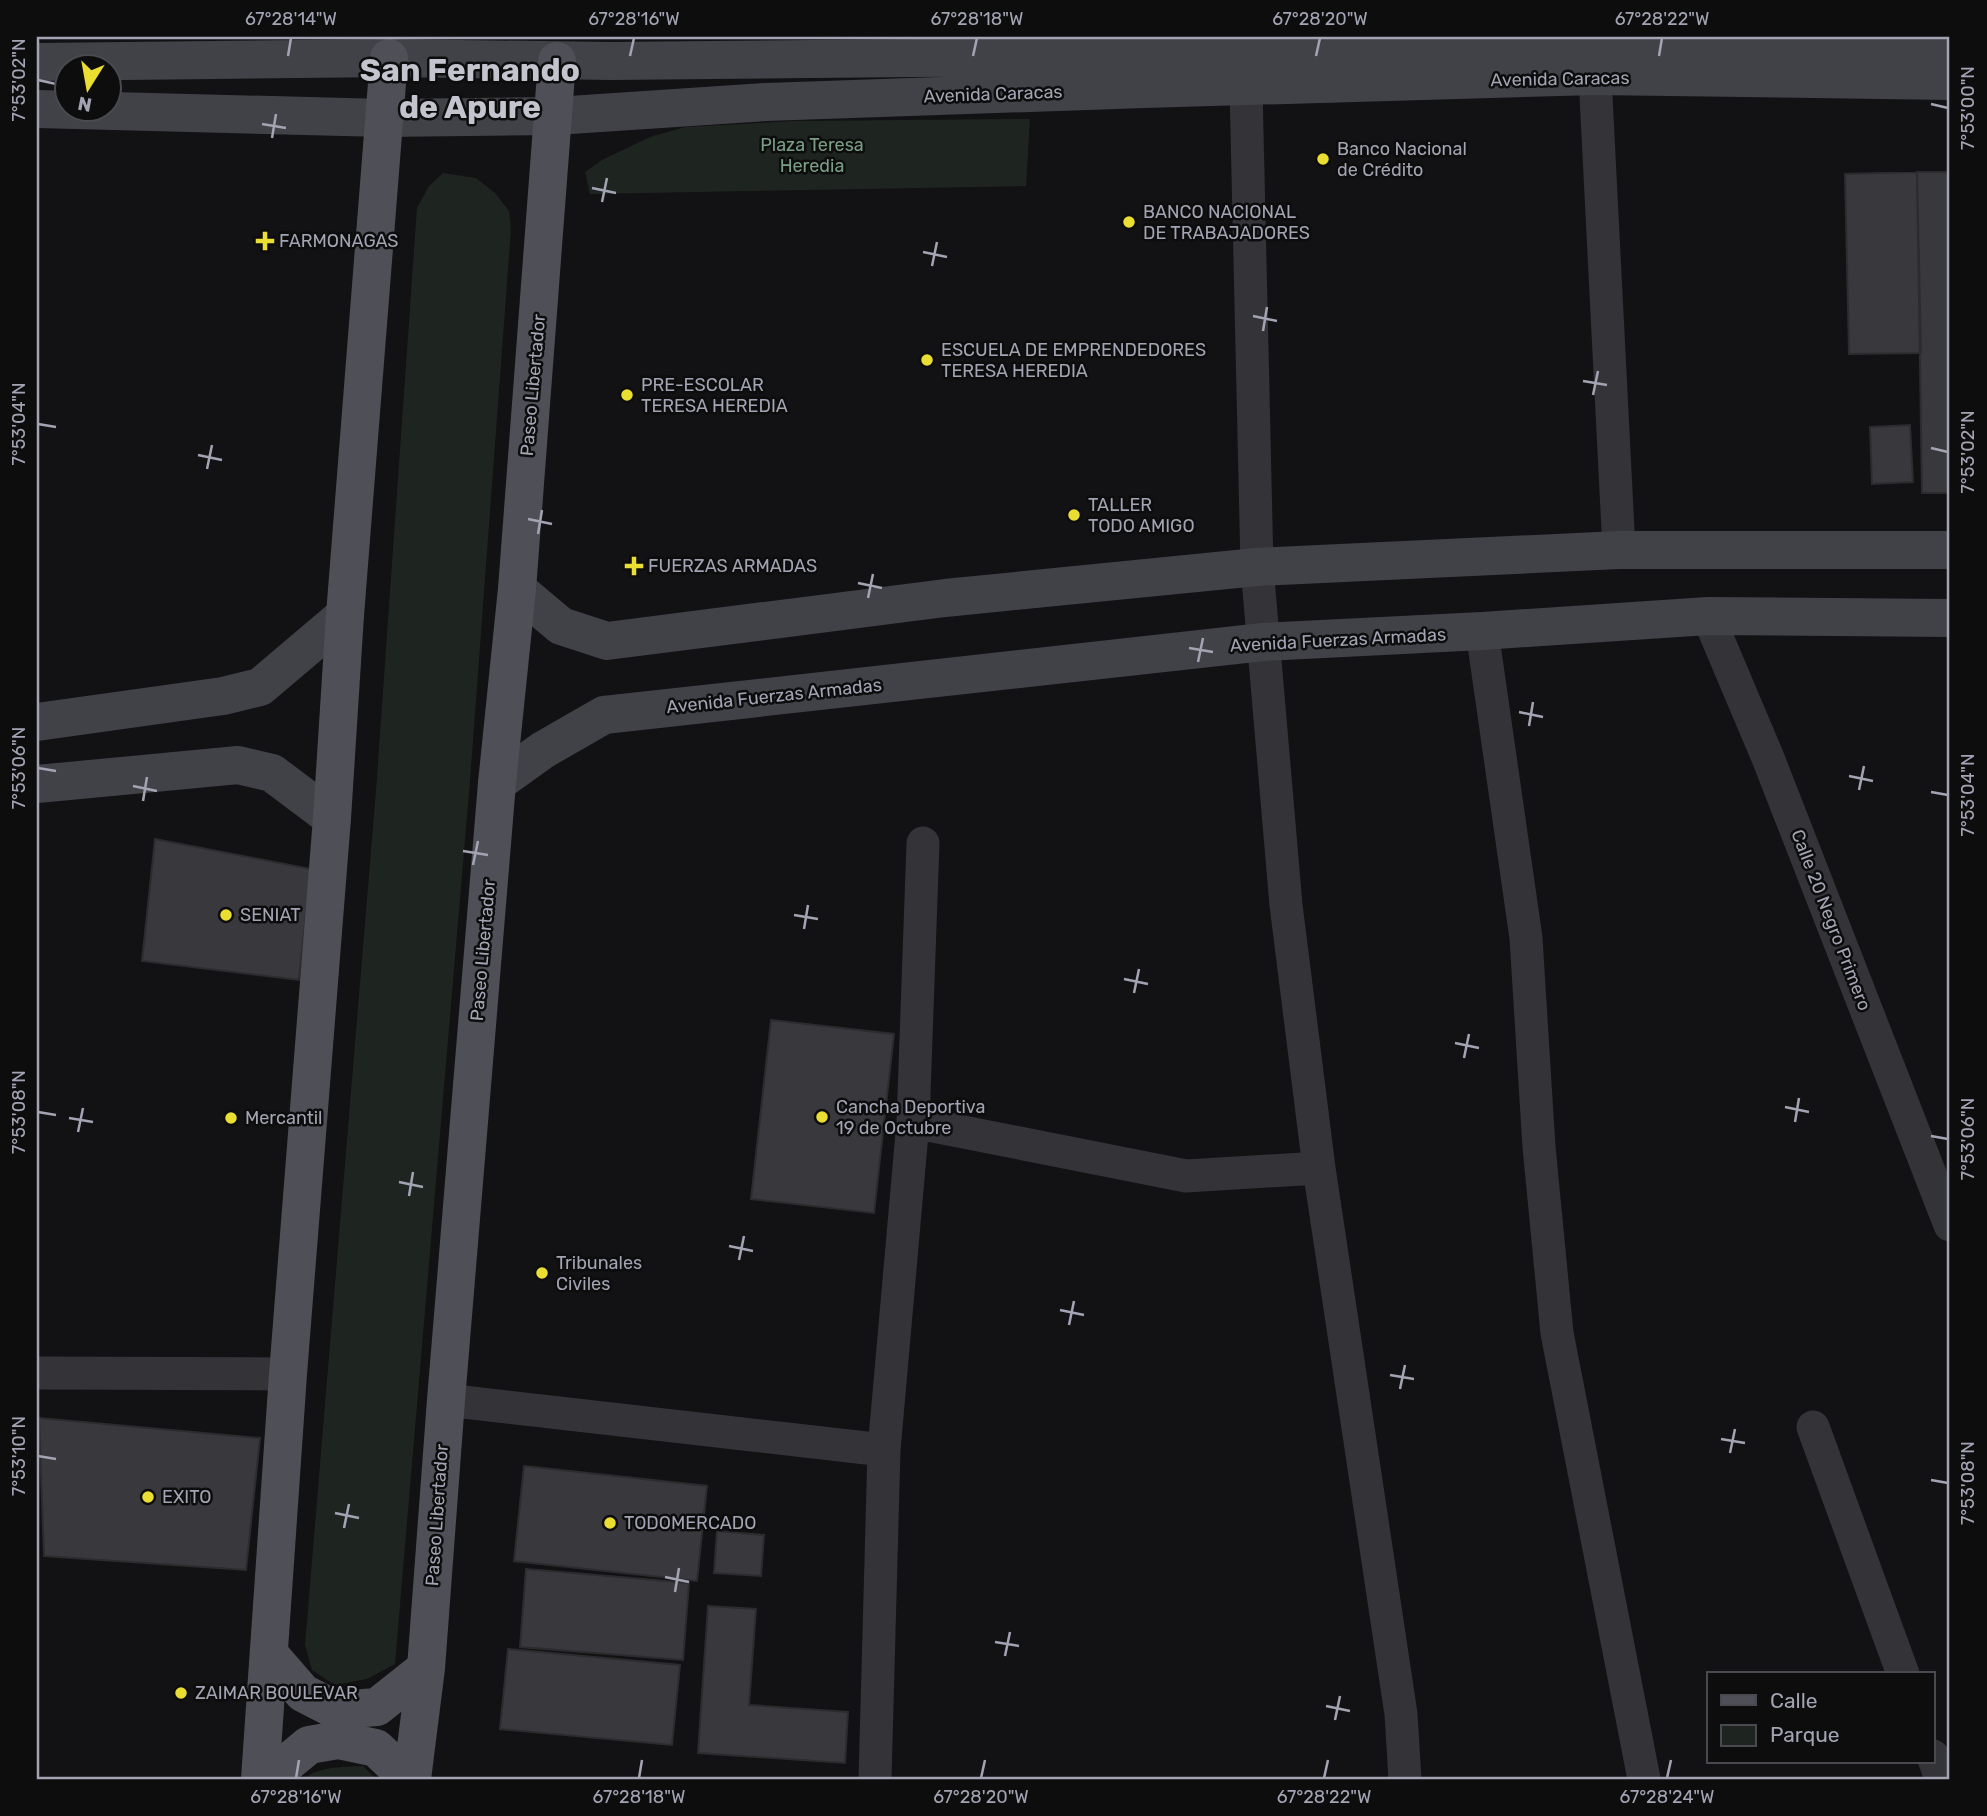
<svg xmlns="http://www.w3.org/2000/svg" width="1987" height="1816" font-family="Rubik,sans-serif">
	<style>
		.green { fill: #1e2520 }
		.building { fill: #39383d; stroke: #2c2c2f; stroke-width: 2 }
		.lines { fill: none; stroke-linecap: round; stroke-linejoin: round }
		.street { stroke: #333338; stroke-width: 33 }
		.secondary { stroke: #414148; stroke-width: 38 }
		.primary { stroke: #4f4f57; stroke-width: 38 }
		.ticks { fill: none; stroke: #a3a4b3; stroke-width: 2.5 }
		.poi-dot { fill: #ebde32; stroke: #0d0d0e; stroke-width: 2.5 }
		.labels { text-anchor: middle; stroke-width: 5; stroke-linejoin: round; paint-order: stroke }
		.street-label { font-size: 18px; fill: #a3a4b3; stroke: #0d0d0e }
		.park-label { font-size: 18px; fill: #7b9e86; stroke: #0d0d0e }
		.poi-label { font-size: 18px; fill: #a3a4b3; stroke: #0d0d0e; text-anchor: start }
		.town-label { font-size: 32px; font-weight: bold; fill: #c4c4cf; stroke: #0d0d0e }
		.neatline { fill: none; stroke: #a3a4b3; stroke-width: 2.5 }
		.ticks-label { font-size: 18px; text-anchor: middle; fill: #a3a4b3 }
	</style>
	<rect width="100%" height="100%" fill="#121113"/>
	<path class="green" d="M1030,119L1026,186L590,194L585,172L602,160L650,137L685,127L794,121Z
		M443,173L476,178L495,193L509,211L511,229L470,781L395,1664L367,1679L335,1685L312,1670L305,1645L376,791L417,208L429,186Z
		M363,1766L376,1779H304C318,1766 344,1767 363,1766Z"/>
	<path class="building" d="M1917,172H1950V493H1922Z
		M1917,172L1921,353L1849,354L1845,174Z
		M1910,425L1913,482L1872,484L1870,427Z
		M155,839L311,869L299,980L142,961Z
		M771,1020L894,1034L874,1213L751,1199Z
		M39,1418L260,1438L246,1570L44,1556Z
		M524,1466L707,1486L697,1581L514,1561Z
		M717,1531L764,1535L761,1576L714,1573Z
		M526,1569L689,1583L683,1660L520,1647Z
		M708,1606L756,1609L749,1705L848,1712L845,1763L698,1753Z
		M508,1649L680,1665L672,1745L500,1729Z"/>
	<g class="lines">
		<path class="street" d="M1595,76L1619,550
			M1246,87L1257,567L1286,905L1319,1168L1401,1714L1405,1779
			M1708,616L1768,758L1950,1225
			M1482,631L1526,938L1539,1147L1557,1333L1644,1779
			M913,1122L1186,1176L1319,1168
			M37,1373L288,1374
			M446,1400L884,1450
			M1813,1427L1903,1674
			M1933,1756L1941,1779
			M875,1779L884,1450L913,1122L923,843"/>
		<path class="secondary" d="M37,62L389,58L611,61L1950,48
			M37,109L384,118L555,116L766,102L1144,89L1595,76L1950,81
			M517,589L561,626L607,641L945,598L1257,567L1619,550H1950
			M37,722L223,696L260,687L345,615
			M497,783L543,750L604,715L1263,642L1482,631L1708,616L1950,618
			M37,784L238,765L272,773L332,818"/>
		<path class="primary" d="M270,1655L303,1693L336,1710L377,1707L426,1668
			M260,1779L288,1374L332,818L345,615L389,58
			M268,1779L309,1745L338,1740L376,1748L409,1779
			M412,1779L426,1668L446,1400L497,783L517,589L557,61"/>
	</g>
	<path class="ticks" d="M288,56L291,38M630,56L634,38M973,56L977,38M1316,56L1320,38M1659,56L1662,38M38,80L56,84M1931,104L1948,108M262,124L286,128M272,138L276,114M592,188L616,193M602,202L607,178M923,252L947,257M932,266L937,242M1253,316L1277,321M1263,331L1267,307M1583,381L1607,385M1593,395L1598,371M38,424L56,427M1931,448L1948,452M198,455L222,460M207,469L212,445M528,519L552,524M538,534L542,510M858,583L882,588M868,598L873,574M1189,648L1213,652M1198,662L1203,638M1519,712L1543,717M1529,726L1533,702M38,768L56,771M1849,776L1873,781M133,786L157,791M1859,790L1864,766M1931,792L1948,795M143,801L147,777M463,851L488,855M473,865L478,841M794,915L818,919M804,929L808,905M1124,979L1148,984M1134,993L1139,969M1455,1043L1479,1048M1464,1058L1469,1034M1785,1107L1809,1112M38,1112L56,1115M69,1118L93,1122M1795,1122L1799,1098M78,1132L83,1108M1931,1136L1948,1139M399,1182L423,1187M409,1196L413,1172M729,1246L753,1251M739,1260L744,1236M1060,1310L1084,1315M1069,1325L1074,1301M1390,1375L1414,1379M1400,1389L1405,1365M1721,1439L1745,1443M1730,1453L1735,1429M38,1456L56,1459M1931,1480L1948,1483M335,1513L359,1518M344,1528L349,1504M665,1577L689,1582M675,1592L679,1568M995,1642L1019,1646M1005,1656L1010,1632M1326,1706L1350,1711M1335,1720L1340,1696M296,1778L299,1760M639,1778L642,1760M981,1778L985,1760M1324,1778L1328,1760M1667,1778L1671,1760"/>
	<g class="poi-dot">
		<circle cx="1323" cy="159" r="7"/>
		<circle cx="1129" cy="222" r="7"/>
		<path d="M261.5 230.5h7v7h7v7h-7v7h-7v-7h-7v-7h7z"/>
		<circle cx="927" cy="360" r="7"/>
		<circle cx="627" cy="395" r="7"/>
		<circle cx="1074" cy="515" r="7"/>
		<path d="M630.5 555.5h7v7h7v7h-7v7h-7v-7h-7v-7h7z"/>
		<circle cx="226" cy="915" r="7"/>
		<circle cx="822" cy="1117" r="7"/>
		<circle cx="231" cy="1118" r="7"/>
		<circle cx="542" cy="1273" r="7"/>
		<circle cx="148" cy="1497" r="7"/>
		<circle cx="610" cy="1523" r="7"/>
		<circle cx="181" cy="1693" r="7"/>
	</g>
	<g class="labels">
		<g class="street-label">
			<text transform="translate(1560 79) rotate(-1)" y="6">Avenida Caracas</text>
			<text transform="translate(993 94) rotate(-2)" y="6">Avenida Caracas</text>
			<text transform="translate(533 385) rotate(-85)" y="6">Paseo Libertador</text>
			<text transform="translate(1338 640) rotate(-3)" y="6">Avenida Fuerzas Armadas</text>
			<text transform="translate(774 696) rotate(-6)" y="6">Avenida Fuerzas Armadas</text>
			<text transform="translate(1831 920) rotate(69)" y="6">Calle 20 Negro Primero</text>
			<text transform="translate(483 950) rotate(-85)" y="6">Paseo Libertador</text>
			<text transform="translate(437 1515) rotate(-86)" y="6">Paseo Libertador</text>
		</g>
		<g class="park-label">
			<text x="812" y="151">Plaza Teresa<tspan x="812" dy="21">Heredia</tspan></text>
		</g>
		<g class="poi-label">
			<text x="1337" y="155">Banco Nacional<tspan x="1337" dy="21">de Crédito</tspan></text>
			<text x="1143" y="218">BANCO NACIONAL<tspan x="1143" dy="21">DE TRABAJADORES</tspan></text>
			<text x="279" y="247">FARMONAGAS</text>
			<text x="941" y="356">ESCUELA DE EMPRENDEDORES<tspan x="941" dy="21">TERESA HEREDIA</tspan></text>
			<text x="641" y="391">PRE-ESCOLAR<tspan x="641" dy="21">TERESA HEREDIA</tspan></text>
			<text x="1088" y="511">TALLER<tspan x="1088" dy="21">TODO AMIGO</tspan></text>
			<text x="648" y="572">FUERZAS ARMADAS</text>
			<text x="240" y="921">SENIAT</text>
			<text x="836" y="1113">Cancha Deportiva<tspan x="836" dy="21">19 de Octubre</tspan></text>
			<text x="245" y="1124">Mercantil</text>
			<text x="556" y="1269">Tribunales<tspan x="556" dy="21">Civiles</tspan></text>
			<text x="162" y="1503">EXITO</text>
			<text x="624" y="1529">TODOMERCADO</text>
			<text x="195" y="1699">ZAIMAR BOULEVAR</text>
		</g>
		<g class="town-label">
			<text x="470" y="81">San Fernando<tspan x="470" dy="37">de Apure</tspan></text>
		</g>
	</g>
	<rect width="1987" height="1816" fill="none" stroke="#0d0d0e" stroke-width="77"/>
	<rect x="1707" y="1672" width="228" height="91" fill="#0d0d0e" stroke="#494950" stroke-width="2"/>
	<rect x="1721" y="1695" width="35" height="10" fill="#4f4f57" stroke="#494950" stroke-width="2"/>
	<text x="1770" y="1708" font-size="21" fill="#a3a4b3">Calle</text>
	<rect x="1721" y="1725" width="35" height="21" fill="#1e2520" stroke="#494950" stroke-width="2"/>
	<text x="1770" y="1742" font-size="21" fill="#a3a4b3">Parque</text>
	<g transform="translate(88 88) rotate(191)"><circle r="33" fill="#0d0d0e" stroke="#494950" stroke-width="2"/>
	<path d="M0-5L12 26L0 18L-12 26Z" fill="#ebde32"/>
	<text y="-10" font-size="19" font-weight="bold" text-anchor="middle" fill="#a3a4b3">N</text>
	</g>
	<rect x="38" y="38" width="1910" height="1740" class="neatline"/>
	<g class="ticks-label">
		<text x="291" y="25">67°28'14"W</text>
		<text x="634" y="25">67°28'16"W</text>
		<text x="977" y="25">67°28'18"W</text>
		<text x="1320" y="25">67°28'20"W</text>
		<text x="1662" y="25">67°28'22"W</text>
		<text transform="translate(19 80) rotate(-90)" y="6">7°53'02"N</text>
		<text transform="translate(1968 108) rotate(-90)" y="6">7°53'00"N</text>
		<text transform="translate(19 424) rotate(-90)" y="6">7°53'04"N</text>
		<text transform="translate(1968 452) rotate(-90)" y="6">7°53'02"N</text>
		<text transform="translate(19 768) rotate(-90)" y="6">7°53'06"N</text>
		<text transform="translate(1968 795) rotate(-90)" y="6">7°53'04"N</text>
		<text transform="translate(19 1112) rotate(-90)" y="6">7°53'08"N</text>
		<text transform="translate(1968 1139) rotate(-90)" y="6">7°53'06"N</text>
		<text transform="translate(19 1456) rotate(-90)" y="6">7°53'10"N</text>
		<text transform="translate(1968 1483) rotate(-90)" y="6">7°53'08"N</text>
		<text x="296" y="1803">67°28'16"W</text>
		<text x="639" y="1803">67°28'18"W</text>
		<text x="981" y="1803">67°28'20"W</text>
		<text x="1324" y="1803">67°28'22"W</text>
		<text x="1667" y="1803">67°28'24"W</text>
	</g>
</svg>
